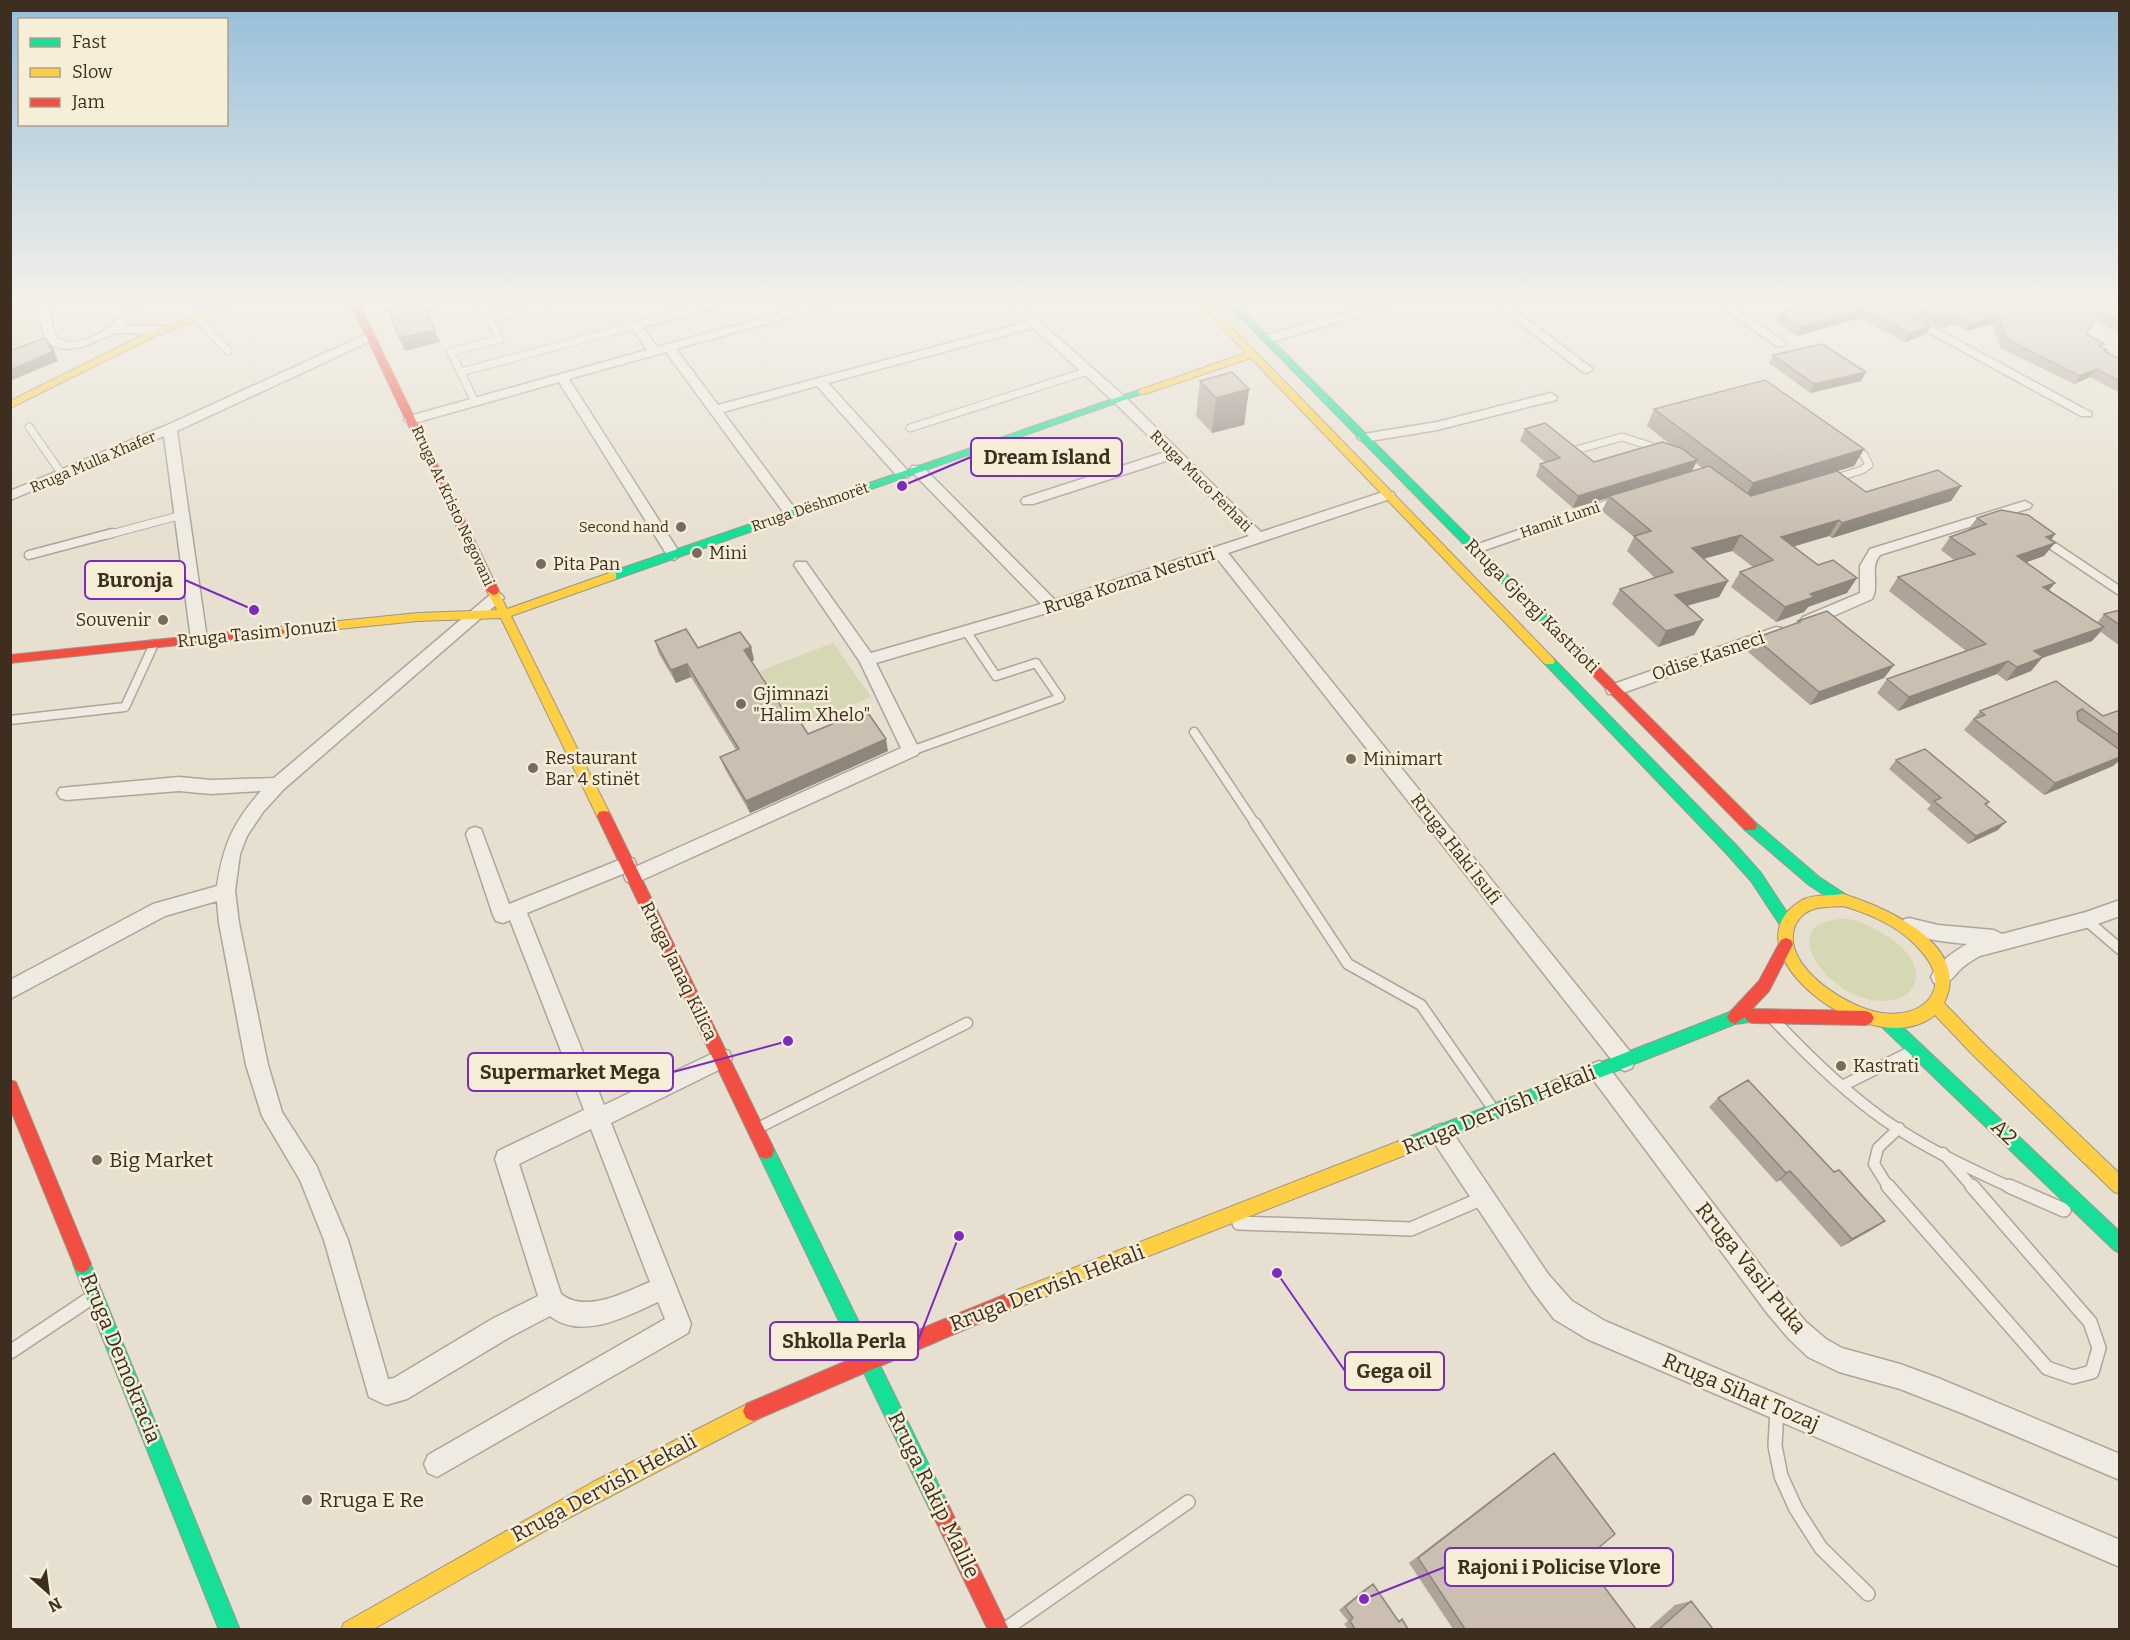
<svg xmlns="http://www.w3.org/2000/svg" width="2130" height="1640" font-family="Bitter,serif">
	<style>
		.green { fill: #d6d7b3 }
		.lines { fill: none; stroke-linecap: round; stroke-linejoin: round }
		.lane-far3-casing { stroke: #ada599; stroke-width: 9 }
		.lane-far2-casing { stroke: #ada599; stroke-width: 11 }
		.lane-far1-casing { stroke: #ada599; stroke-width: 13 }
		.lane-casing { stroke: #ada599; stroke-width: 16 }
		.street-casing { stroke: #ada599; stroke-width: 3 }
		.fast-casing { stroke: #9c958a; stroke-width: 2 }
		.slow-casing { stroke: #9c958a; stroke-width: 2 }
		.jam-casing { stroke: #9c958a; stroke-width: 2 }
		.lane-far3 { stroke: #efebe3; stroke-width: 7 }
		.lane-far2 { stroke: #efebe3; stroke-width: 8 }
		.lane-far1 { stroke: #efebe3; stroke-width: 10 }
		.lane { stroke: #efebe3; stroke-width: 13 }
		.street { fill: #efebe3; fill-rule: evenodd }
		.fast { fill: #16e098; fill-rule: evenodd }
		.slow { fill: #ffcf43; fill-rule: evenodd }
		.jam { fill: #f24e42; fill-rule: evenodd }
		.wall { fill: #afa499; fill-rule: evenodd }
		.shaded-wall { fill: #8e867d }
		.building { fill: #cbbfb2; stroke: #8e867d; stroke-width: 1.5 }
		.poi-dot { fill: #786c5e; stroke: #f7eed8; stroke-width: 2 }
		.labels { text-anchor: middle; stroke-width: 5; stroke-linejoin: round; paint-order: stroke }
		.far-street-label { font-size: 15px; fill: #3d2e20; stroke: #f7eed8 }
		.far-poi-label { font-size: 15px; fill: #3d2e20; stroke: #f7eed8; text-anchor: end }
		.poi-label { font-size: 18px; fill: #3d2e20; stroke: #f7eed8; text-anchor: start }
		.street-label { font-size: 18px; fill: #3d2e20; stroke: #f7eed8 }
		.near-street-label { font-size: 21px; fill: #3d2e20; stroke: #f7eed8 }
		.near-poi-label { font-size: 21px; fill: #3d2e20; stroke: #f7eed8; text-anchor: start }
		.leader { fill: none; stroke: #7b2cbf; stroke-width: 2 }
		.callout-dot { fill: #7b2cbf; stroke: #f7eed8; stroke-width: 2 }
		.callout { fill: #f7eed8; stroke: #7b2cbf; stroke-width: 2 }
		.callout-label { font-size: 20px; text-anchor: middle; font-weight: bold; fill: #3d2e20 }
	</style>
	<rect width="100%" height="100%" fill="#e7e0d1"/>
	<path class="green" d="M11,302H37L45,332L24,341L26,352L11,358Z
		M833,643L871,697L796,728L760,671Z
		M1848,919C1873,923 1936,958 1910,991C1903,999 1891,1001 1881,1001C1825,999 1770,917 1848,919Z"/>
	<g class="lines">
		<g class="lane-far3-casing">
			<path id="lane-far3" d="M422,302L424,306L439,302
				M483,310L518,302
				M195,316L228,351
				M488,318L543,309
				M461,372L636,325
				M475,402L451,352L500,339L479,302
				M29,427L62,474
				M910,428L1088,371
				M1576,450L1622,437L1660,449
				M1833,479L1862,470L1869,465L1864,455L1853,447
				M107,535L182,515
				M1517,535L1615,501"/>
		</g>
		<g class="lane-far2-casing">
			<path id="lane-far2" d="M2044,540L2120,591
				M1476,549L1522,533
				M29,555L112,533
				M10,720L125,707L154,644
				M1194,732L1256,825
				M911,751L1060,698L1036,663L996,676L966,631"/>
		</g>
		<g class="lane-far1-casing">
			<path id="lane-far1" d="M1255,823L1348,964L1421,1005L1494,1110
				M2086,920L2120,949
				M1775,1021C1808,1056 1844,1091 1883,1119C1923,1147 1968,1168 2012,1188
				M1842,1086L1910,1052
				M760,1127L967,1023
				M1943,1153L1973,1188
				M1889,1188L1874,1164L1878,1148L1899,1128"/>
		</g>
		<g class="lane-casing">
			<path id="lane" d="M1888,1186L2047,1368L2073,1377L2092,1372L2099,1348L2090,1322L1972,1186
				M2009,1186L2064,1210
				M1239,1223L1411,1229L1483,1198
				M10,1352L91,1298
				M1777,1408L1775,1446L1781,1476L1796,1509L1821,1548L1868,1594
				M1007,1628L1188,1502"/>
		</g>
		<g class="street-casing">
			<path id="street" d="M34,302H46L56,337C84,354 118,321 135,302H147L125,326H161L167,330L161,334L116,333L82,347L65,349L53,346L45,339Z
				M707,302H719L721,304L719,306L643,327L657,347L819,302H837L835,304L676,349L718,405L1027,322L1005,302H1018L1124,396L1261,532L1383,492H1393L1395,495L1393,498L1228,553L1632,1054L1635,1061L1632,1068L1625,1071L1618,1068L1216,557L1057,610L876,663L920,751L917,755L640,881L633,884L626,881L624,876L625,873L527,913L604,1105L722,1049L729,1051L732,1058L729,1065L611,1123L691,1324L688,1333L437,1477L428,1473L424,1464L428,1455L665,1319L658,1302C627,1316 582,1341 550,1316L510,1337L407,1399L386,1405L369,1397L324,1240L300,1180L262,1116L246,1065L219,923L217,901L165,916L10,999V980L153,904L217,886C223,846 233,822 261,791L211,794L179,791L66,800L60,798L57,793L60,788L179,777L211,780L274,778L491,594H501L504,598L284,789L263,812L247,836L240,854L235,891L239,923L268,1065L282,1112L316,1165L348,1240L388,1379L394,1378L492,1319L538,1296L495,1159L498,1151L584,1110L510,920L503,923L496,921L493,915L466,834L469,829L475,827L481,829L509,904L627,857L634,859L636,864L635,867L901,748L860,662L794,565L796,562H806L871,653L1041,604L912,472L910,469L912,466H922L1055,600L1249,536L1172,459L1033,504H1023L1021,501L1023,498L1165,452L1114,402L1033,328L828,383L908,471L910,474L908,477H898L817,386L723,412L799,514L792,518L787,517L666,352L569,379L681,555L674,560L667,555L559,382L411,424L404,420L406,417L647,350L630,325L632,322ZM591,1129L650,1282C625,1292 586,1314 561,1294L519,1164Z
				M1382,302H1400L1398,304L1271,342L1267,343L1261,339L1263,336Z
				M1491,302H1504L1593,369L1587,373L1583,372Z
				M1715,302H1728L1786,343L1784,346H1776Z
				M1873,302H1887L2092,413L2091,416H2081Z
				M371,332L375,333V339L177,431L207,639L205,643H193L191,639L164,436L10,500V491L165,426Z
				M1551,393L1557,397L1556,400L1437,430L1364,442L1357,438L1364,434L1437,422Z
				M2025,501L2032,505L2030,508L1880,555C1869,568 1880,585 1872,599L1813,625L1808,626L1800,621L1803,617L1860,593V566L1870,549Z
				M1776,627L1782,628L1784,632L1782,636L1620,694H1608L1606,690L1608,686Z
				M2120,900V916L2086,928L1980,956C1974,959 1968,963 1963,967C1953,976 1948,988 1934,983L1931,977C1938,962 1953,952 1967,944C1945,942 1923,939 1902,932L1899,926L1902,920L1909,918L1938,925L1994,930L2002,934L2086,912Z
				M1599,1061L1606,1064L1784,1296L1806,1322L1826,1339L1842,1348L1900,1364L1938,1378L2120,1454V1480L1964,1414L1900,1389L1839,1372L1808,1357L1789,1339L1767,1313L1592,1078L1588,1071L1592,1064Z
				M1441,1124L1449,1127L1548,1274L1572,1301L1605,1321L2120,1540V1567L1587,1339L1554,1319L1532,1290L1433,1141L1430,1134L1433,1127Z"/>
		</g>
		<g class="fast-casing">
			<path id="fast" d="M1225,302H1234L1579,647L1581,650L1579,653H1571Z
				M1139,390L1147,392L616,579L612,580L606,576L608,573Z
				M1549,657L1553,658L1736,845L1761,873L1792,920L1794,924L1792,928L1787,930L1782,928L1751,881L1726,853L1545,664L1543,661Z
				M1750,821L1755,822L1819,877L1848,896L1850,900L1848,904L1843,906L1838,904L1809,885L1745,830L1743,826L1745,822Z
				M1752,1009L1757,1011L1760,1016L1757,1021L1735,1024L1407,1154L1401,1152L1399,1146L1401,1140L1730,1012Z
				M1887,1015L1892,1017L2120,1232V1253L2114,1250L1882,1027L1879,1022L1882,1017Z
				M766,1143L772,1145L947,1502L950,1509L947,1516L940,1519L933,1516L760,1157L758,1151L760,1145Z
				M82,1255L88,1258L240,1630H219L73,1264L76,1258Z"/>
		</g>
		<g class="slow-casing">
			<path id="slow" d="M233,302H245L155,336L10,408V401L149,332Z
				M1198,302H1207L1256,352L1553,658L1555,661L1553,664H1545L1251,358L1145,394H1139V390L1246,353Z
				M612,572L616,573V579L511,616L611,816L609,820H599L597,816L501,618L418,621L279,635L273,631L279,627L418,613L497,610L487,591L493,587L497,588L507,609Z
				M1843,894C1885,907 1973,945 1944,1003L1984,1044L2120,1174V1194L2114,1192L1972,1054L1935,1015C1871,1067 1720,948 1802,900C1813,894 1831,896 1843,894ZM1843,906C1871,914 1902,928 1921,951C1954,987 1925,1019 1882,1013C1850,1009 1783,968 1794,929C1796,921 1803,913 1811,910C1820,906 1834,907 1843,906Z
				M1407,1138L1413,1140L1415,1146L1413,1152L1004,1313L998,1310L995,1304L998,1298L1004,1295Z
				M753,1401L760,1404L763,1411L760,1418L557,1524L372,1630H341L344,1623L593,1482Z"/>
		</g>
		<g class="jam-casing">
			<path id="jam" d="M350,302H358L499,591L497,594L493,595L487,591Z
				M279,627L285,631L283,634L10,663V655Z
				M1575,646L1579,647L1755,822L1757,826L1755,830H1745L1571,653L1569,650L1571,647Z
				M604,811L609,812L611,816L772,1145L774,1151L772,1157L766,1159L760,1157L597,816L599,812Z
				M1786,938L1791,940L1793,944L1769,991L1752,1009L1866,1011L1871,1013L1874,1018L1871,1023L1866,1025L1752,1023L1747,1021L1745,1017L1735,1024L1730,1022L1727,1017L1730,1012L1759,981L1781,940Z
				M10,1080L16,1082L18,1087L91,1264L88,1270L82,1273L76,1270L10,1108Z
				M1004,1295L1010,1298L1013,1304L1010,1310L753,1421L746,1418L743,1411L746,1404L935,1323Z
				M940,1499L947,1502L1009,1630H988L930,1509L933,1502Z"/>
		</g>
		<use href="#lane-far3" class="lane-far3"/>
		<use href="#lane-far2" class="lane-far2"/>
		<use href="#lane-far1" class="lane-far1"/>
		<use href="#lane" class="lane"/>
		<use href="#street" class="street"/>
		<use href="#fast" class="fast"/>
		<use href="#slow" class="slow"/>
		<use href="#jam" class="jam"/>
	</g>
	<path class="wall" d="M1779,302H1887L1926,334L1905,342L1859,318L1797,336L1775,322L1779,314L1792,310Z
		M1891,302H2004L2006,303H2007L2005,302H2060L2069,306L2120,312V333L2094,320L2087,334L2102,347L2107,350L2106,352L2120,359V393L2090,377L2074,384L2000,348L1993,324L1966,331L1955,325L1954,328L1949,325L1941,329Z
		M2100,302H2120V310Z
		M1773,355L1866,372L1861,381L1810,393L1769,363Z
		M1200,381L1249,389L1244,425L1212,433L1196,416Z
		M1654,409L1864,449L1854,466L1837,471L1866,492L1961,486L1951,501L1832,538L1829,536L1793,546L1847,593L1808,607L1804,612L1776,622L1731,587L1740,572L1753,567L1732,551L1703,559L1728,581L1719,597L1686,606L1703,620L1694,635L1658,647L1612,604L1620,589L1655,578L1627,551L1634,537L1602,511L1608,498L1573,508L1536,476L1540,464L1545,462L1520,441L1525,429L1594,462L1671,445L1647,426ZM1696,463L1702,468L1692,471Z
		M1977,518L2055,534L2051,540L2044,556L2027,562L2055,583L2049,590L2097,623L2104,614L2120,610V646L2101,632L2092,641L2042,658L2031,671L2006,681L1997,674L1898,711L1877,693L1887,679L1966,651L1889,591L1898,577L1954,560L1941,550L1950,537L1967,531Z
		M1798,621L1884,678L1810,705L1747,651L1755,638L1797,624Z
		M655,641L698,648L751,647L754,660L752,662L790,720L808,734L888,751L750,813L725,769L720,757L736,750L691,677L676,683L659,654Z
		M2056,681L2103,716L2120,710V760L2113,766L2044,795L1964,730L1980,711Z
		M1896,760L1989,802L1986,806L1998,830L1968,844L1927,809L1931,805L1889,769Z
		M1718,1098L1873,1229L1841,1247L1780,1180L1776,1182L1709,1107Z
		M1554,1453L1584,1560L1636,1629H1453L1409,1563L1542,1461Z
		M1373,1584L1398,1621L1402,1619L1408,1629H1348L1344,1624L1348,1621L1339,1610L1367,1587Z
		M1691,1601L1713,1629H1648L1675,1605Z"/>
	<path class="shaded-wall" d="M1864,309L1859,318L1797,336L1801,327Z
		M1999,316L1993,324L1966,331L1971,323Z
		M1954,317L1949,325L1941,329L1946,320Z
		M1931,326L1926,334L1905,342L1910,333Z
		M435,330L440,342L405,351L399,338Z
		M47,340L53,348L58,361L10,381V370Z
		M2096,369L2090,377L2074,384L2080,376Z
		M1866,372L1861,381L1810,393L1814,384Z
		M1249,389L1244,425L1212,433L1216,398Z
		M1864,449L1854,466L1744,500L1753,483Z
		M1697,460L1691,473L1609,496L1608,498L1573,508L1578,496Z
		M1961,486L1951,501L1832,538L1842,523Z
		M1839,520L1829,536L1772,553L1781,537Z
		M2055,534L2046,546L2055,543L2044,556L2007,569L2017,556L2046,537Z
		M1741,535L1732,551L1684,564L1692,548Z
		M1857,578L1847,593L1808,607L1804,612L1776,622L1785,607L1810,594Z
		M1728,581L1719,597L1667,611L1675,595Z
		M2055,583L2044,596L2043,587Z
		M1703,620L1694,635L1658,647L1666,631Z
		M2104,627L2092,641L2042,658L2031,671L2006,681L2017,667L2034,651Z
		M751,647L754,660L748,663L744,650Z
		M2008,661L1997,674L1898,711L1909,697Z
		M687,664L691,677L676,683L671,670Z
		M1894,665L1884,678L1810,705L1819,692Z
		M886,739L888,751L750,813L746,801Z
		M2120,757V760L2113,766L2044,795L2055,783Z
		M2006,822L1998,830L1968,844L1976,836Z
		M1790,1171L1780,1180L1776,1182L1786,1173Z
		M1885,1221L1873,1229L1841,1247L1852,1239Z"/>
	<path class="building" d="M418,302H422L435,330L399,338L388,309Z
		M1795,302H1887L1931,326L1910,333L1864,309L1801,327L1779,314L1803,307Z
		M1911,302H2004L2006,303H2011V302H2060L2069,306L2083,302H2096L2120,312V322L2098,312L2087,334L2104,344L2099,346L2107,350L2104,351L2120,359V381L2096,369L2080,376L2006,339L1999,316L1971,323L1960,317L1959,320L1954,317L1946,320Z
		M44,338L47,340L52,352L10,370V351Z
		M1822,344L1866,372L1814,384L1773,355Z
		M1232,372L1249,389L1216,398L1200,381Z
		M1765,380L1864,449L1753,483L1654,409Z
		M1545,423L1594,462L1662,442L1681,448L1697,460L1578,496L1540,464L1560,458L1525,429Z
		M1709,466L1751,496L1837,471L1866,492L1938,470L1961,486L1842,523L1839,520L1781,537L1818,565L1833,560L1857,578L1810,594L1814,597L1785,607L1740,572L1773,560L1741,535L1692,548L1728,581L1675,595L1703,620L1666,631L1620,589L1673,572L1634,536L1651,531L1609,496Z
		M2001,510L2028,515L2055,534L2046,537L2055,543L2017,556L2055,583L2043,587L2104,627L2034,651L2043,657L2017,667L2008,661L1909,697L1887,679L1986,644L1898,577L1975,554L1950,537L1986,524L1977,518Z
		M2120,610V625L2104,614Z
		M1827,611L1894,665L1819,692L1755,638L1800,622L1798,621Z
		M686,629L698,648L740,632L751,647L744,650L790,720L797,717L808,734L866,710L886,739L746,801L720,757L739,749L687,664L671,670L655,641Z
		M2056,681L2103,716L2120,710V736L2082,709L2077,712L2078,720L2120,750V757L2055,783L1974,719L1985,715L1980,711Z
		M1925,749L1989,802L1985,804L2006,822L1976,836L1934,801L1941,798L1896,760Z
		M1748,1080L1834,1172L1839,1170L1885,1221L1852,1239L1790,1171L1786,1173L1718,1098Z
		M1554,1453L1615,1534L1584,1560L1636,1629H1465L1418,1558Z
		M1373,1584L1399,1622L1402,1619L1408,1629H1355L1350,1621L1353,1618L1345,1607Z
		M1691,1601L1713,1629H1659Z"/>
	<linearGradient id="sky" x2="0" y2="1"><stop stop-color="#96bed9"/><stop offset="0.57" stop-color="#f4f1ea"/><stop offset="1" stop-color="#f4f1ea" stop-opacity="0"/></linearGradient>
	<rect width="2130" height="531" fill="url(#sky)"/>
	<g class="poi-dot">
		<circle cx="681" cy="527" r="6"/>
		<circle cx="697" cy="553" r="6"/>
		<circle cx="541" cy="564" r="6"/>
		<circle cx="163" cy="620" r="6"/>
		<circle cx="741" cy="704" r="6"/>
		<circle cx="1351" cy="759" r="6"/>
		<circle cx="533" cy="768" r="6"/>
		<circle cx="1841" cy="1066" r="6"/>
		<circle cx="97" cy="1160" r="6"/>
		<circle cx="307" cy="1500" r="6"/>
	</g>
	<g class="labels">
		<g class="far-street-label">
			<text transform="translate(93 462) rotate(-23)" y="5">Rruga Mulla Xhafer</text>
			<text transform="translate(1201 481) rotate(45)" y="5">Rruga Muco Ferhati</text>
			<text transform="translate(453 506) rotate(65)" y="5">Rruga At Kristo Negovani</text>
			<text transform="translate(810 507) rotate(-19)" y="5">Rruga Dëshmorët</text>
			<text transform="translate(1560 520) rotate(-19)" y="5">Hamit Lumi</text>
		</g>
		<g class="far-poi-label">
			<text x="669" y="532">Second hand</text>
		</g>
		<g class="poi-label">
			<text x="709" y="559">Mini</text>
			<text x="553" y="570">Pita Pan</text>
			<text x="151" y="626" text-anchor="end">Souvenir</text>
			<text x="753" y="700">Gjimnazi<tspan x="753" dy="21">"Halim Xhelo"</tspan></text>
			<text x="545" y="764">Restaurant<tspan x="545" dy="21">Bar 4 stinët</tspan></text>
			<text x="1363" y="765">Minimart</text>
			<text x="1853" y="1072">Kastrati</text>
		</g>
		<g class="street-label">
			<text transform="translate(1129 581) rotate(-18)" y="6">Rruga Kozma Nesturi</text>
			<text transform="translate(1532 606) rotate(45)" y="6">Rruga Gjergj Kastrioti</text>
			<text transform="translate(257 633) rotate(-6)" y="6">Rruga Tasim Jonuzi</text>
			<text transform="translate(1708 656) rotate(-19)" y="6">Odise Kasneci</text>
			<text transform="translate(1456 849) rotate(52)" y="6">Rruga Haki Isufi</text>
			<text transform="translate(679 971) rotate(64)" y="6">Rruga Janaq Kilica</text>
		</g>
		<g class="near-street-label">
			<text transform="translate(1499 1110) rotate(-22)" y="7">Rruga Dervish Hekali</text>
			<text transform="translate(2004 1132) rotate(44)" y="7">A2</text>
			<text transform="translate(1751 1268) rotate(51)" y="7">Rruga Vasil Puka</text>
			<text transform="translate(1047 1288) rotate(-21)" y="7">Rruga Dervish Hekali</text>
			<text transform="translate(121 1358) rotate(68)" y="7">Rruga Demokracia</text>
			<text transform="translate(1741 1392) rotate(23)" y="7">Rruga Sihat Tozaj</text>
			<text transform="translate(604 1488) rotate(-28)" y="7">Rruga Dervish Hekali</text>
			<text transform="translate(934 1495) rotate(64)" y="7">Rruga Rakip Malile</text>
		</g>
		<g class="near-poi-label">
			<text x="109" y="1167">Big Market</text>
			<text x="319" y="1507">Rruga E Re</text>
		</g>
	</g>
	<path class="leader" d="M902 486L971 457M254 610L185 580M788 1041L673 1072M959 1236L918 1341M1277 1273L1345 1371M1364 1599L1445 1567"/>
	<g class="callout-dot">
		<circle cx="902" cy="486" r="6"/>
		<circle cx="254" cy="610" r="6"/>
		<circle cx="788" cy="1041" r="6"/>
		<circle cx="959" cy="1236" r="6"/>
		<circle cx="1277" cy="1273" r="6"/>
		<circle cx="1364" cy="1599" r="6"/>
	</g>
	<g class="callout">
		<rect x="971" y="438" width="151" height="38" rx="6"/>
		<rect x="85" y="561" width="100" height="38" rx="6"/>
		<rect x="468" y="1053" width="205" height="38" rx="6"/>
		<rect x="770" y="1322" width="148" height="38" rx="6"/>
		<rect x="1345" y="1352" width="99" height="38" rx="6"/>
		<rect x="1445" y="1548" width="228" height="38" rx="6"/>
	</g>
	<g class="callout-label">
		<text x="1047" y="464">Dream Island</text>
		<text x="135" y="587">Buronja</text>
		<text x="570" y="1079">Supermarket Mega</text>
		<text x="844" y="1348">Shkolla Perla</text>
		<text x="1394" y="1378">Gega oil</text>
		<text x="1559" y="1574">Rajoni i Policise Vlore</text>
	</g>
	<rect width="2130" height="1640" fill="none" stroke="#3d2e20" stroke-width="24"/>
	<rect x="18" y="18" width="210" height="108" fill="#f7eed8" stroke="#ada18e" stroke-width="1.5"/>
	<rect x="30" y="38" width="30" height="9" fill="#16e098" stroke="#ada18e" stroke-width="1.5"/>
	<text x="72" y="48" font-size="18" fill="#3d2e20">Fast</text>
	<rect x="30" y="68" width="30" height="9" fill="#ffcf43" stroke="#ada18e" stroke-width="1.5"/>
	<text x="72" y="78" font-size="18" fill="#3d2e20">Slow</text>
	<rect x="30" y="98" width="30" height="9" fill="#f24e42" stroke="#ada18e" stroke-width="1.5"/>
	<text x="72" y="108" font-size="18" fill="#3d2e20">Jam</text>
	<g transform="translate(48 1592) rotate(152)" stroke="#f7eed8" stroke-width="4.5" paint-order="stroke">
	<path d="M0-4.5L10 22L0 15L-10 22Z" fill="#3d2e20"/>
	<text y="-9" font-size="16" font-weight="bold" text-anchor="middle" fill="#3d2e20">N</text>
	</g>
</svg>
